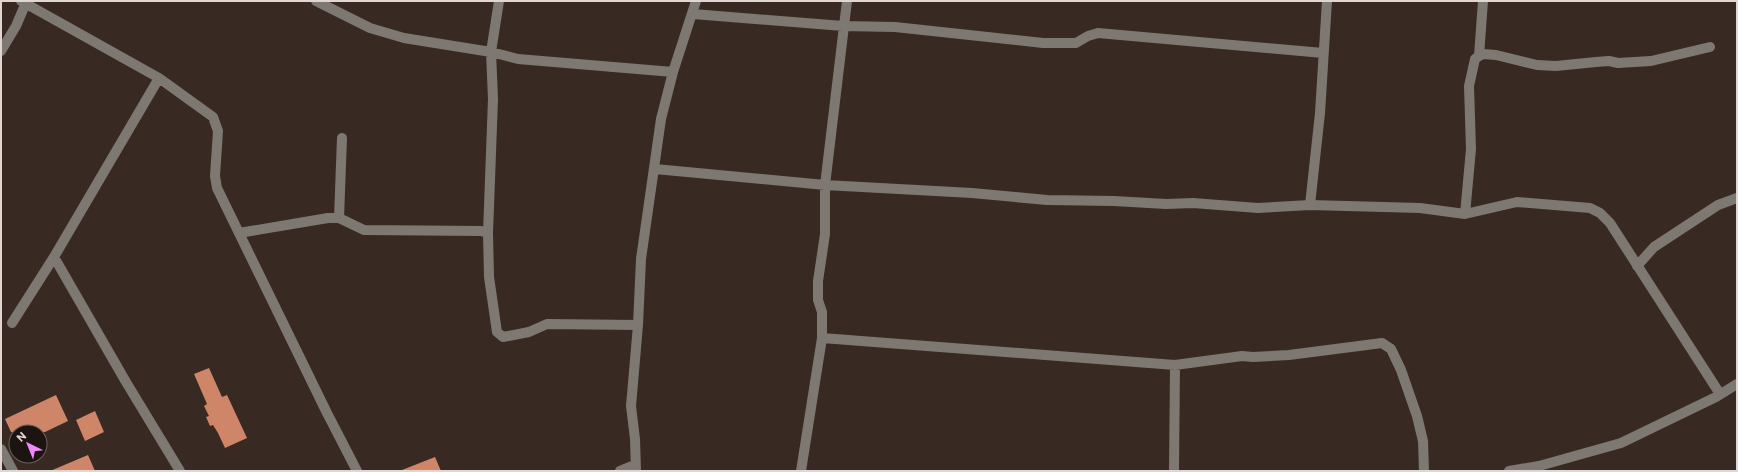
<svg xmlns="http://www.w3.org/2000/svg" width="1738" height="472" font-family="Commissioner,sans-serif">
	<style>
		.building { fill: #cf8668 }
		.lines { fill: none; stroke-linecap: round; stroke-linejoin: round }
		.minor { stroke: #7d7972; stroke-width: 10 }
	</style>
	<rect width="100%" height="100%" fill="#392923"/>
	<path class="building" d="M209,368L222,397L227,395L247,438L225,448L218,433L213,425L210,426L206,417L209,416L204,406L207,404L194,374Z
		M56,395L68,421L45,432H11L5,419Z
		M95,411L104,432L85,441L76,420Z
		M88,455L95,471H50Z
		M435,457L441,471H402V470Z"/>
	<g class="lines">
		<path class="minor" d="M21,1L159,78L213,117L218,131L215,176L217,188L327,413L357,471
			M316,1L370,28L404,38L491,52L518,59L673,72
			M499,1L491,52L493,99L488,233L489,277L497,332L503,337L529,332L547,324L638,325
			M693,14L843,26L895,27L1043,43H1076L1088,36L1098,33L1323,53
			M1,51L16,26L25,5
			M1479,56L1483,1
			M655,169L825,185L972,193L1047,200L1114,201L1166,204L1193,203L1258,208L1310,205L1420,208L1465,214L1517,202L1590,208L1600,213L1610,223L1720,394
			M1310,205L1320,113L1327,1
			M1465,214L1471,149L1469,86L1475,59L1479,56L1483,54L1496,55L1537,65L1556,66L1596,62L1609,61L1618,63L1651,61L1710,47
			M339,218L342,138
			M239,233L328,218H339L364,230L481,231L488,233
			M54,257L126,382L180,471
			M1637,266L1654,247L1718,205L1737,198
			M12,323L54,257L159,78
			M822,338L1175,365L1242,356L1253,357L1289,355L1382,343L1391,349L1401,370L1417,416L1423,441L1424,471
			M1,449L13,471
			M620,471L635,465
			M636,471L635,439L631,406L638,325L641,259L661,119L673,72L696,1
			M801,471L822,338V312L818,300V281L825,234V185L847,1
			M1174,471L1175,365
			M1509,471L1539,466L1621,443L1716,397L1737,384"/>
	</g>
	<rect width="1738" height="472" fill="none" stroke="#e1d6d2" stroke-width="4"/>
	<g transform="translate(28 444) rotate(317)"><circle r="19" fill="#1b1411" stroke="#6a625e"/>
	<path d="M0-3L7 15L0 10L-7 15Z" fill="#ee8bf8"/>
	<text y="-6" font-size="11" font-weight="bold" text-anchor="middle" fill="#e1d6d2">N</text>
	</g>
</svg>
